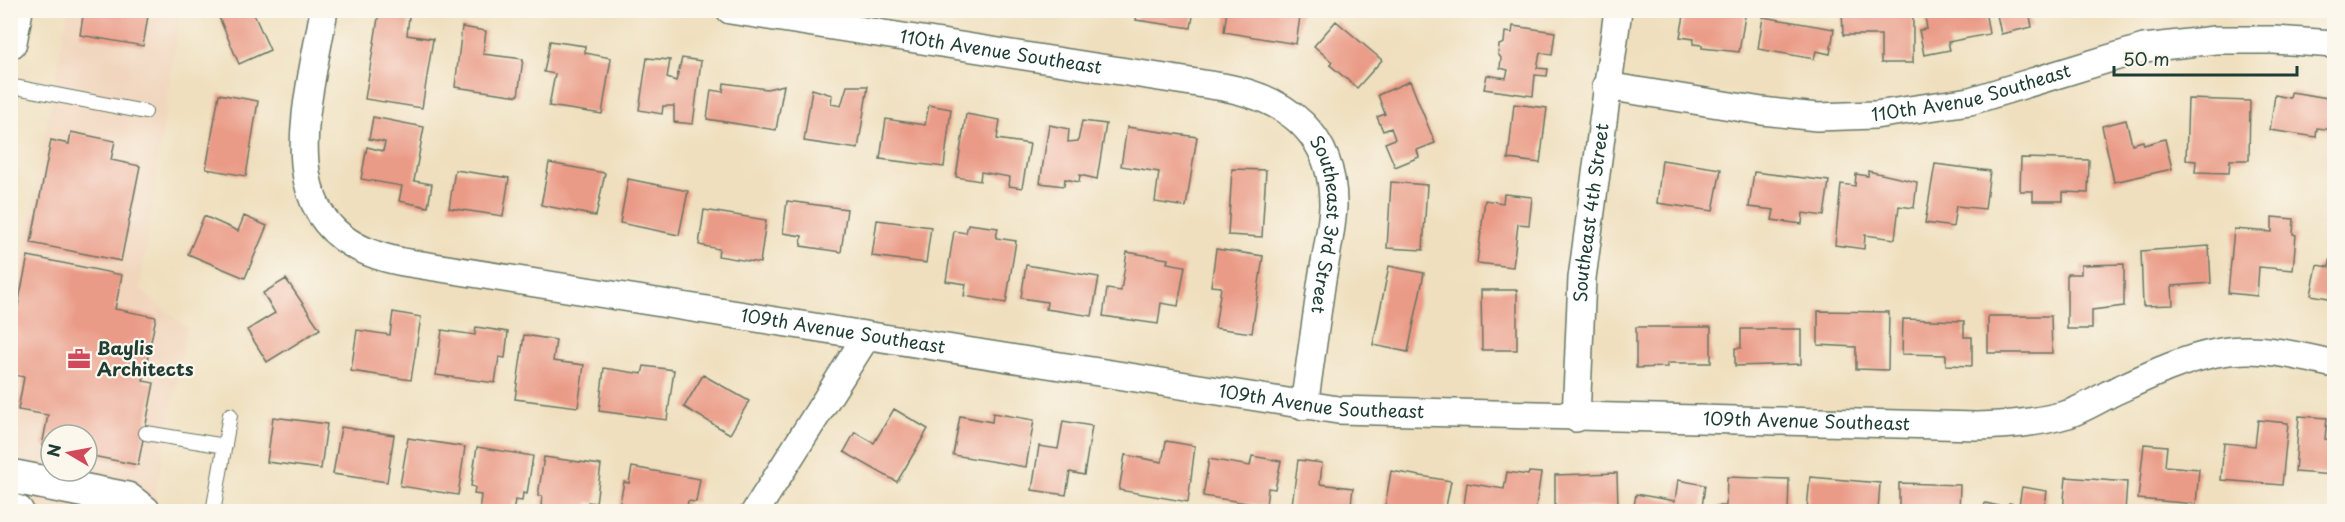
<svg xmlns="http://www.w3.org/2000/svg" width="2345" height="522" font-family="'Playpen Sans',sans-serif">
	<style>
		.built { fill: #f1d5bd; fill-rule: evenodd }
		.building { fill: #ea9b87 }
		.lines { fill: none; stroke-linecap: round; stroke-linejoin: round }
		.service-casing { stroke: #687664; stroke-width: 16 }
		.minor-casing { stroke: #687664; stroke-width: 30 }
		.tertiary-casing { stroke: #687664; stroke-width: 36 }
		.secondary-casing { stroke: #687664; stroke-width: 36 }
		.service { stroke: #fff; stroke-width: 14 }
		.minor { stroke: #fff; stroke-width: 27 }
		.tertiary { stroke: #fff; stroke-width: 33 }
		.secondary { stroke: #fff; stroke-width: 33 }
		.labels { text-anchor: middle; stroke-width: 4.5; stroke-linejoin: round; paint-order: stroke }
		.street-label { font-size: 18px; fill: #1f3d34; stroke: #fbf7ec }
		.poi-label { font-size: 18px; font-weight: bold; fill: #1f3d34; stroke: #fbf7ec; text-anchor: start }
	</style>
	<rect width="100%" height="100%" fill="#fbf7ec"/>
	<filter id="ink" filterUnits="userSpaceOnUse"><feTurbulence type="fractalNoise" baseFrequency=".0167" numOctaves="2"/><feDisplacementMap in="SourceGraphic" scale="12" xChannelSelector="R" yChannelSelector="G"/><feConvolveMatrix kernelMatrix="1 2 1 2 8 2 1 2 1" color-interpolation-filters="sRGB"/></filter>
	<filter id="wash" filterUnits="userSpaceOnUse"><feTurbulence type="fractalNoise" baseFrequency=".008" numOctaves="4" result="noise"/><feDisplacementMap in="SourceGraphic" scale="24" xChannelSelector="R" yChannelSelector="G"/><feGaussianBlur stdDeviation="1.35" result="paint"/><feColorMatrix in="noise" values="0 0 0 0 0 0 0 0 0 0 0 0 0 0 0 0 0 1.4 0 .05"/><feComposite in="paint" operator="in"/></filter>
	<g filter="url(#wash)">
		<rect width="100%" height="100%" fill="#efdfbe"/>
		<path class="built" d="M68,11H180L140,289L187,328L152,511L11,512V325ZM51,435H87V471H51Z"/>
		<g id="blocks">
			<path class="building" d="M84,10H149L143,46L80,35Z
				M216,10H252L270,50L239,64Z
				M1102,10H1123L1122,15Z
				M1137,10H1194L1191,28L1136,20Z
				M1227,10H1301L1296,44L1224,32Z
				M1685,10H1746L1739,52L1702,48V45L1693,44L1694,39L1680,37Z
				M1842,10H1913V63H1881V35H1843Z
				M1924,10H1985L1989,34L1948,42L1950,50L1924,55L1919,30L1927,29Z
				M1996,10H2029L2032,27L2001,34Z
				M379,12L409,17L407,35L433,39L422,108L365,99Z
				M1763,17L1834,29L1830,54L1816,51L1814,59L1758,49Z
				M1336,21L1382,60L1357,88L1330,65L1332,62L1314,46Z
				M1513,26L1555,32L1552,55L1540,53L1537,68L1548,69L1547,76L1535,75L1533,96L1484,89L1487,75L1506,78L1508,70L1500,68L1501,58L1498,54L1499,45L1504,43L1505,32L1512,33Z
				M462,27L486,31L483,54L523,59L518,96L455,87Z
				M550,41L585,46V53L611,58L602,114L549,106L555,74L544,72Z
				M647,58L670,60L667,78L676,81L682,58L701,61L693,124L674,122V106H663L662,114L639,110Z
				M1410,81L1435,143L1417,150L1419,157L1395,167L1385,143L1395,139L1391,128L1383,131L1377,117L1385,114L1378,95Z
				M724,83L767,89L784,85L776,130L707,119L711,90L723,92Z
				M847,86H868L858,149L804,141L812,89L832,95L831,104L841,106Z
				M2291,92L2334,99V130L2317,128L2316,137L2270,130L2275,95L2290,98Z
				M219,94L258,101L246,176L206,169Z
				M2188,99L2250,101L2249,160H2230L2229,173L2195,172L2196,161L2186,160Z
				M1514,104L1547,108L1540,163L1508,159Z
				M929,105L951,109L944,167L880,159L886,119L925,125Z
				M966,114L1000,120L997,139L1030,144L1022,188L1009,186L1010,177L981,172L980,181L956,177Z
				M373,117L424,127L414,181L432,184L428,207L399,201L402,186L361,179L367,147L383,151L385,142L369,139Z
				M2126,120L2132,144L2143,141L2144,145L2165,139L2172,169L2114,182L2102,126Z
				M1082,121L1106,124L1097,179L1080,175L1079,182L1065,179L1064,186L1040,183L1049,125L1069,129L1068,142L1078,141Z
				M1127,127L1197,137L1186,207L1155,202L1159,172L1121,166Z
				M71,132L115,141L111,160L140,166L121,261L31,243L51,140L69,144Z
				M2021,158L2089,160L2088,193L2063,192V201H2033V191H2020Z
				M1662,160L1721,169L1713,211L1657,203Z
				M549,163L605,173L596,216L541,205Z
				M1935,164L1990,171L1985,209L1956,206L1953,227L1925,223Z
				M1232,169L1266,170L1262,237L1228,235Z
				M455,170L509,178L503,216L449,208Z
				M1868,171L1917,182L1914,208L1899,206L1895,239L1865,235L1864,249L1835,245L1841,184L1855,186L1856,174L1868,176Z
				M1754,172L1829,181L1824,216L1803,213L1802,224L1772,220L1774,210L1749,207Z
				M628,179L688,191L679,235L620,223Z
				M1391,182L1427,185L1423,250L1387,248Z
				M1504,194L1532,197L1529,225L1518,224L1513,267L1477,263L1485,200L1503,203Z
				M787,201L847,209L841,252L801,246L802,236L783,233Z
				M704,210L766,220L760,263L718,256L719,249L699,245Z
				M204,216L238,231L244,216L267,226L245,278L188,254Z
				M2272,217L2294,219L2293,234L2296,235L2293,270L2259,267L2257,296L2228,293L2234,229L2272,232Z
				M877,220L931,227L926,263L872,256Z
				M968,224L998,228L996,238L1016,241L1006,303L964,296L966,284L946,281L954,231L966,233Z
				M2333,245L2334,299L2311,295L2317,265L2329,267Z
				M2209,246L2211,283L2172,286L2173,305L2143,306L2141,251Z
				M1216,249L1263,256L1252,333L1215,328L1221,287L1211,286Z
				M1127,252L1168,259L1167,263L1185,266L1178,306L1161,303L1158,324L1103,316L1107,289L1121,291Z
				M28,256L122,275L115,309L156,317L143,381L154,383L138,465L87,455V435H51V448L42,446L48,415L18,410L24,377L10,374V344Z
				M2124,264V306L2092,310V329H2067V274H2081V265Z
				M1026,265L1099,277L1092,316L1046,309L1047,302L1021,298Z
				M1389,266L1424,273L1408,352L1373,345Z
				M286,279L320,329L267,362L247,330L275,313L263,293Z
				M1481,290H1517V350H1482Z
				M1818,311L1889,312L1888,370L1856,369V347L1818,345Z
				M393,312L421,317L411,380L351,371L357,330L390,335Z
				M1988,316H2051L2052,353H1988Z
				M1903,319L1964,321V337H1972V366L1946,365V355L1902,354Z
				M476,327L508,332L505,358L499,357L495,383L436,375L442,330L475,335Z
				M1636,327H1711V363H1667V367L1636,368Z
				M1741,329H1801V364L1735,366V348H1741Z
				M524,335L556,340L553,361L584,365L578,407L515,399Z
				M644,366L674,370L667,420L599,411L604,368L642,374Z
				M703,375L749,401L730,434L684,407Z
				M894,409L928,429L897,482L844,452L855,432L874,443Z
				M993,413L1034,420L1026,467L953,455L960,416L992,422Z
				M2299,416L2327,418L2325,439L2334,440V475L2295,472Z
				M273,417L327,424L321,469L267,462Z
				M2258,420L2288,423L2282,485L2221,480L2224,443L2255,446Z
				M1063,421L1092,426L1084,475L1070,472L1066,495L1032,490L1039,446L1058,449Z
				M341,427L394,435L387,482L333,474Z
				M408,438L465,447L458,495L400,486Z
				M1166,441L1195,446L1188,502L1119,490L1125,455L1162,462Z
				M2144,444L2167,446L2165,466L2199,469L2196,504L2138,499Z
				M477,447L533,456L527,494L523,493L522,501L515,500L513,512H479L481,495L474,494L475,487L471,486Z
				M1252,456L1281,461L1275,489L1268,488L1266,506L1203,496L1209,459L1250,466Z
				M544,457L601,465L596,503L588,502L587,508L577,506L576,512H549L550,508L541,506L542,496H538Z
				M1298,460L1322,463L1320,484L1353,488L1350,512H1291Z
				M632,467L700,479L696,502L688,501L686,512H618L624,482L629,483Z
				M1391,471L1451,481L1445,512H1418L1385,506Z
				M1507,472L1528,475L1529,472L1541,473L1535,512H1463L1467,483L1504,489Z
				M1617,473L1618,507L1555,508V475Z
				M1727,477L1789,479L1788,512H1717V506H1726Z
				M1810,477L1880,483L1878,512L1807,509Z
				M2066,477L2127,482L2125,512L2063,511Z
				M1678,480L1705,485L1702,507H1705L1704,512H1633L1636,494L1675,501Z
				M1899,483L1960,485L1959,512H1899Z
				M2022,487L2047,491L2044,512H1983L1985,503L2008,508L2009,503L2019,505Z"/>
		</g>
	</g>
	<g filter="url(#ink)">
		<use href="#blocks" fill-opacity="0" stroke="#687664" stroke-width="1.5"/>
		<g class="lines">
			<g class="service-casing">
				<path id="service" d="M10,86L145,112
					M146,433L225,446
					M213,512L230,415"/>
			</g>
			<g class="minor-casing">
				<g id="minor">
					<path id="s1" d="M324,10C307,111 264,236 403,262L1338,410L1977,426C2007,425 2038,423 2068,414C2082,409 2096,401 2109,394C2144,378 2179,360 2216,353C2256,345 2297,355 2334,364"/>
					<path id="s2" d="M730,10L1223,87C1288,99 1334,135 1333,206C1332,230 1326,255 1322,279C1316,321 1310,364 1304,406"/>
					<path id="s3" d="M1606,86L1762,111L1817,117L1875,115L1970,101L2144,48L2215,40H2274L2334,44"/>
					<path id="s4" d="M1576,418L1582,278L1618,10"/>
					<path d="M755,512L866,337"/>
				</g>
			</g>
			<g class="tertiary-casing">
				<path id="tertiary" d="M10,476L127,499L144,512
					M10,510L17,512"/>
			</g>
			<g class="secondary-casing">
				<path id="secondary" d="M10,42L16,10"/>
			</g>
			<use href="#service" class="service"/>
			<use href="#minor" class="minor"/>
			<use href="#tertiary" class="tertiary"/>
			<use href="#secondary" class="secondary"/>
		</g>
	</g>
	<defs>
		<g id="office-bare" transform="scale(1.8)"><path d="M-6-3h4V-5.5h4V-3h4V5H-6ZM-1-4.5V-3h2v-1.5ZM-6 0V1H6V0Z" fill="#d1495b" stroke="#fbf7ec" stroke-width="2.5" paint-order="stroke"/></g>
	</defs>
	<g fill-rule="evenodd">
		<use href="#office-bare" x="79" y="359"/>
	</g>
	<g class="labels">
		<g class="street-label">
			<text dy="6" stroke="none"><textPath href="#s2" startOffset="274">110th Avenue Southeast</textPath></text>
			<text dy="6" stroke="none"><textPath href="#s3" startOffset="370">110th Avenue Southeast</textPath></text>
			<text dy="6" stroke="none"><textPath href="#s4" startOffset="206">Southeast 4th Street</textPath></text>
			<text dy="6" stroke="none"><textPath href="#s2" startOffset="696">Southeast 3rd Street</textPath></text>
			<text dy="6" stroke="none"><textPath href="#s1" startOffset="752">109th Avenue Southeast</textPath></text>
			<text dy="6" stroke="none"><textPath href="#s1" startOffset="1236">109th Avenue Southeast</textPath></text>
			<text dy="6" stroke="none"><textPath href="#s1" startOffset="1722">109th Avenue Southeast</textPath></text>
		</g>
		<g class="poi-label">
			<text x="97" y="355">Baylis<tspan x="97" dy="21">Architects</tspan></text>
		</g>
	</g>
	<rect width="2345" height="522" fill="none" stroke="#fbf7ec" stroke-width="36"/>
	<g transform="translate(69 453) rotate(280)"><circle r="28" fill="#fbf7ec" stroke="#a3ada2" stroke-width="1.5"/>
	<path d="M0-4.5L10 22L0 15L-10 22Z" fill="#d1495b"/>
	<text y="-9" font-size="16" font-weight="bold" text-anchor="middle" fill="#1f3d34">N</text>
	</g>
	<path d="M2114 66v9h183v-9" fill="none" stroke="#1f3d34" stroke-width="3"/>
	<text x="2123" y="66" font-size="18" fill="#1f3d34" stroke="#fbf7ec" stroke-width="4.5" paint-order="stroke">50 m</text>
</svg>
